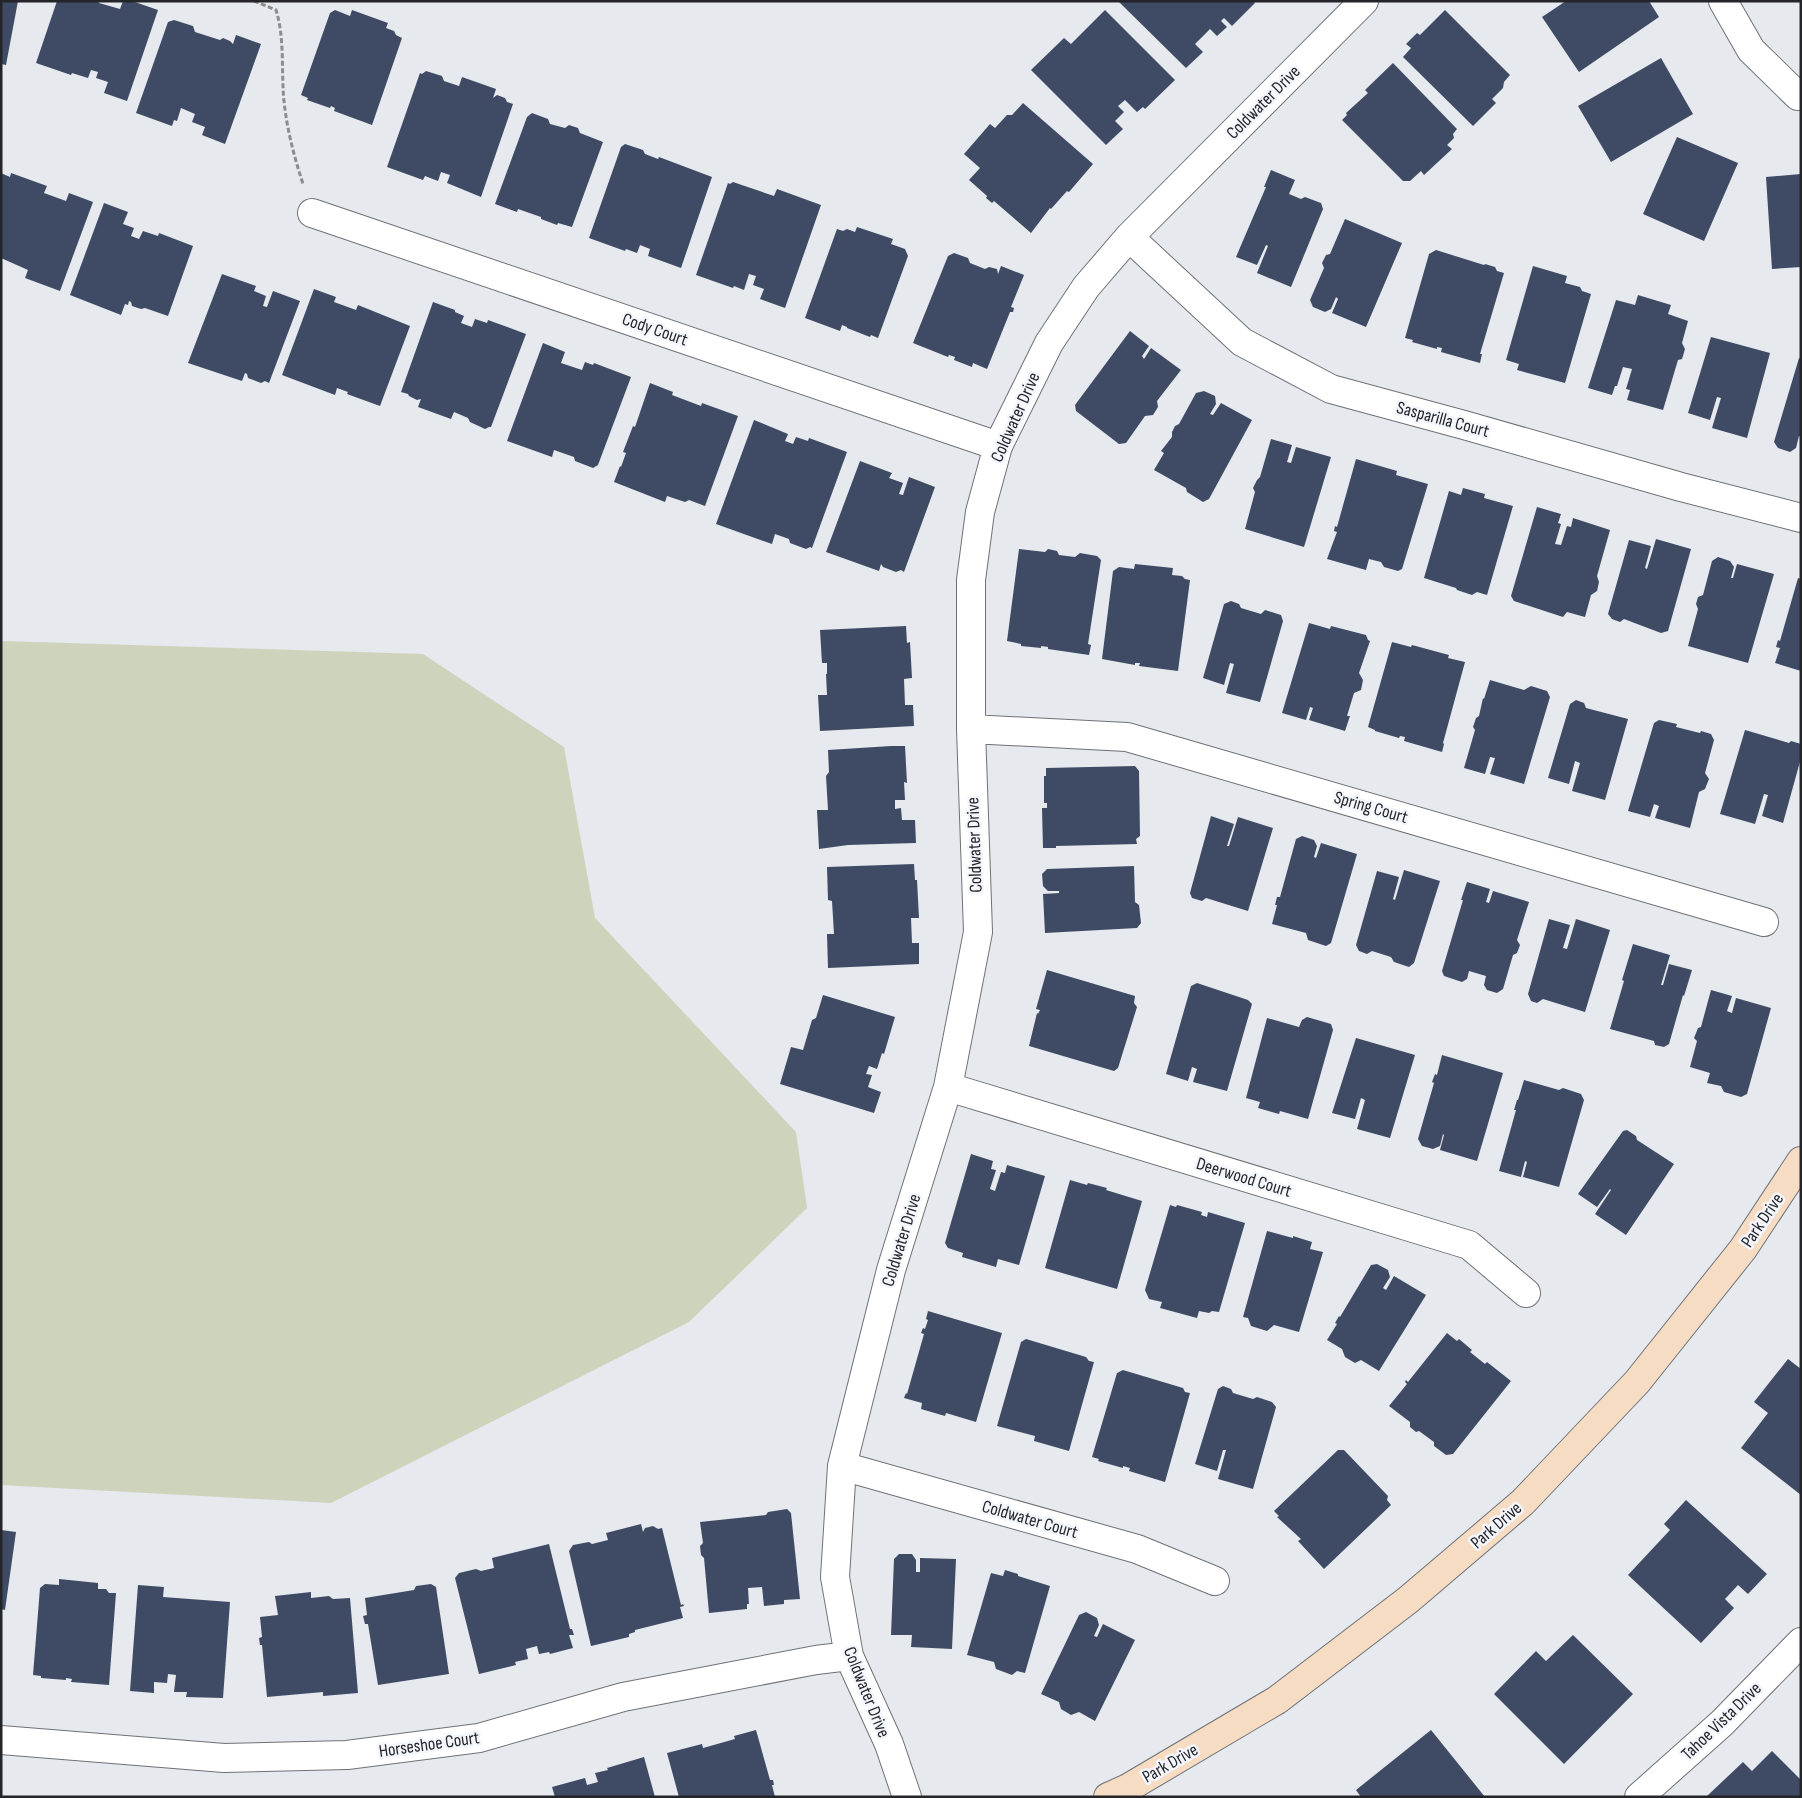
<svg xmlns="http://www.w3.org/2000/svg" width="1802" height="1798" font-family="'Sofia Sans Condensed',sans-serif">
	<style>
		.green { fill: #ced3bc }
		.building { fill: #3f4b64 }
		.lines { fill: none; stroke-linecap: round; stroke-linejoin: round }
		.street-casing { stroke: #6e7176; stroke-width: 30 }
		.secondary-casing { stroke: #6e7176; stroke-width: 30 }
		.path { stroke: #8a8c90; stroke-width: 3; stroke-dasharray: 5 2.5; stroke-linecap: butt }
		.street { stroke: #fff; stroke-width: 28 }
		.secondary { stroke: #f6dcc3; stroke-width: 28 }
		.labels { text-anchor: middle; stroke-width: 5; stroke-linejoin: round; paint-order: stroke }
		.street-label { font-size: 18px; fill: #242528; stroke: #f3f6fc }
	</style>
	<rect width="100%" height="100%" fill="#e6e9ee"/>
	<path class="green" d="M1,641L423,654L564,747L595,918L796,1132L807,1208L689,1322L331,1503L1,1485Z"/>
	<path class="building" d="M1,1H18L6,65L1,64Z
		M57,1H98L99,3L120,9L123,1H132L158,10L127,101L104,93L108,82L96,78L98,72L91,70L88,78L72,73L71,75L36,63Z
		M1118,1H1254L1255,3L1232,26L1224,18L1221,21L1227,27L1217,36L1210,29L1195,44L1203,52L1186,68Z
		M1566,1H1649L1659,17L1579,72L1542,17Z
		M335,10L350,16L352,10L388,23L386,28L394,31L396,35L402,38L372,125L334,111L335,108L331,106L330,108L307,100L308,98L301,95L330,13Z
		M1105,10L1175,80L1145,109L1143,107L1137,112L1125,100L1118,106L1124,112L1115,121L1123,129L1106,145L1031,70L1064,38L1071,44Z
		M1445,10L1510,75L1504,82L1503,88L1492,99L1496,103L1473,126L1403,57L1411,48L1406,44L1417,33L1420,35Z
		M174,20L193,26L195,32L220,40L223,38L230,41L233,44L236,35L261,44L225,144L202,135L205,127L192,122L195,114L181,108L177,121L174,120L172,126L136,113L168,22Z
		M1661,58L1693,114L1611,162L1578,106Z
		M1393,63L1457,129L1453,134L1454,138L1447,145L1452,149L1424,175L1421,171L1410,181H1403L1342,120L1347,115L1346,113L1368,93L1365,90Z
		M426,71L442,76L444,81L459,86L462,77L496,89L493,98L497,95L505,98L507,102L513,104L481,197L447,183L450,175L441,172L438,181L425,176L423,180L387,167L420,73L422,74Z
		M1023,103L1093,164L1069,192L1067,191L1051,209L1050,208L1031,233L994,201L992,203L986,198L987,196L969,180L980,168L964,154L990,124L995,128L1007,115H1012Z
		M532,113L548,119L550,124L565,128L569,125L578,128L580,133L603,142L572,227L558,223L557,225L541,219V217L518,209L517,212L495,204L527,117Z
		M1677,137L1738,163L1704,241L1643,214Z
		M625,144L643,150L645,154L658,159L659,157L712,177L681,268L648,256L650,249L640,245L637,253L626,249L625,251L589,238L621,147Z
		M1271,170L1295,180L1289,194L1301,199L1305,197L1321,203L1323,209L1291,287L1257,273L1268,246L1266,245L1257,265L1236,257L1266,187H1264Z
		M1,173L10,177L11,173L47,186L44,193L66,201L69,193L93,202L60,291L25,278L28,270L1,258Z
		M1801,174V267L1772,269L1766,177Z
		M733,182L774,196L777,189L821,205L785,308L760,299L764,289L753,285L756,276L749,274L744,290L734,286L733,288L696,275L728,183L730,184Z
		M104,203L128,212L123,224L134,228L131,236L139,239L143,231L158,236L159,233L193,246L168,316L145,308L141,309L132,306L131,302L129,301L128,305L125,304L121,315L70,295Z
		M1345,219L1402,243L1366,327L1332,313L1338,299L1336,297L1331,309L1325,312L1313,307L1310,300L1324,268L1322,263L1326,255L1330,254Z
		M857,227L893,239L891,244L905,249L908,256L878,338L871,335L870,337L847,328V327L842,325L840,331L805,318L837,229L843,231L847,229L855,232Z
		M1436,250L1484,265L1485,264L1495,267L1497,271L1504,273L1480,354H1482L1480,363L1441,352L1442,348L1437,347V349L1412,342L1413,340L1405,338L1429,254Z
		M954,253L968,258L970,263L985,269L989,267L997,269L998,274L1001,266L1024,275L1011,307L1014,308L1013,312H1010L987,369L973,363L972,367L954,360L955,357L949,355L948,357L913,343L948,256Z
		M1533,266L1567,276L1565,283L1580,287L1582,291L1591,294L1565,383L1517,370L1519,364L1506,360Z
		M222,274L256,286L254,291L266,296L263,306L267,307L273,291L300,301L269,383L265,381L261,383L248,378L247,374L245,373L242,381L188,363Z
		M314,289L336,297L334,302L356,310L358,305L410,326L380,406L347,394L348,392L337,388L335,395L282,375Z
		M1638,295L1671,305L1668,314L1688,321L1682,343L1685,349L1682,359L1678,360L1663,410L1627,400L1630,390L1626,389L1632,369L1623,367L1617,386H1615L1612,395L1588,388L1616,300L1635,305Z
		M433,302L455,310V312L464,316L461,323L472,327L475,319L487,323L488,320L526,334L491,427H489L485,429L470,422L468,418L454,412L451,419L418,407L421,399L417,400L409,396L408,394L401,392Z
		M1130,331L1149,346L1142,356L1144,359L1151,348L1181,370L1157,401L1158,407L1153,415L1145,416L1126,443L1119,444L1076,411L1075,405Z
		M1711,337L1770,353L1747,438L1712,428L1721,398L1717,397L1710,420L1688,413Z
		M543,343L565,352L561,363L582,370L585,362L593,365L594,363L631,377L598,465L593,468L575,461L574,457L554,450L552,457L507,441Z
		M1799,358L1801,359V437L1799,436L1796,448L1790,452L1778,448L1774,442Z
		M650,383L673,392L672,395L701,406L702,403L738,416L705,506L689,500L685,502L667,496L665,502L614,482L620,466L621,467L626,453L623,452L633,426L635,427Z
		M1204,391L1215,396L1216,404L1210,414L1213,415L1221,403L1252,420L1209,499L1203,502L1187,492L1186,488L1154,470L1164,453L1161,451L1172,437V432L1175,426L1179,424L1196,393Z
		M754,420L788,434L785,441L793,444L796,437L808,441L809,438L847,452L812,548L810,547L806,549L790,543L789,539L775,534L772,544L716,524Z
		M1271,439L1292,445L1287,462L1291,463L1296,447L1331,457L1304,547L1245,529L1255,492L1253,488L1257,480L1260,477Z
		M1356,459L1397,471L1396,475L1428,484L1402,569L1398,571L1384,567L1381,562L1369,559L1366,570L1327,559L1337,532L1334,531L1335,526L1337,527Z
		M860,461L892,473L889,478L903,483L899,494L903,495L909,477L935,487L904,572L901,570L896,572L883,567L881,564L879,571L826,552Z
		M1463,488L1485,494L1484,498L1513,506L1487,595L1477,592L1472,595L1457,590L1456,588L1424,578L1449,491L1461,495Z
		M1537,507L1561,514L1558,523L1561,524L1555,544L1561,545L1567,526L1571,527L1573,518L1610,530L1597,576L1599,582L1597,591L1591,595L1585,617L1567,612L1563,617L1514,601L1511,596Z
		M1656,539L1691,549L1668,631L1661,633L1624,619L1620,622L1612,619L1608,614L1629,540L1651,546L1645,568L1647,569Z
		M1019,549L1045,552L1048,549L1057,551L1059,555L1075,557L1080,553L1097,556L1101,560L1088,644L1091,645L1089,655L1048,649V647L1041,646V648L1021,646V644L1007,641Z
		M1718,557L1730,561L1734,567L1731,578H1733L1737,564L1774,574L1748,663L1688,646L1698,609L1696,604L1698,597L1703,595L1712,561Z
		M1135,564L1173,568L1172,575L1182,576L1185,579L1190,580L1178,671L1139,666L1140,663H1135V665L1102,659L1113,571L1119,567L1134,569Z
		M1798,578L1801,579V671L1775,663L1780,648L1776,647L1778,640L1780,641Z
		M1231,601L1239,604L1241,608L1261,614L1265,610L1281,615L1283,621L1260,702L1226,693L1234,664L1230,663L1224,685L1203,678L1224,604Z
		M1309,623L1330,629L1331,626L1366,635L1368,640L1370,641L1359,673L1363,680L1361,690L1354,693L1347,716H1350L1345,731L1309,720L1313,708L1310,707L1306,720L1282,713Z
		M906,626L907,643L910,642L912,678L904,679L905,705H913L914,726L820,731L818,695H827L826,674H827V663H822L820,630Z
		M1392,642L1411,647L1412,645L1449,655L1448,658L1465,662L1443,743L1444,744L1442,752L1404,741L1405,737L1400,736L1399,738L1375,731V730L1368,727Z
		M1490,680L1524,690L1531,686L1547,691L1550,697L1524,784L1490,774L1495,758L1490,757L1485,774L1464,768L1475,730L1473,727L1476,718L1479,716L1483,698L1484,699Z
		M1576,700L1584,703L1586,708L1628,719L1605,800L1572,791L1580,763L1575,761L1569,784L1548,778L1570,704Z
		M1659,720L1677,724L1676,727L1700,733L1701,731L1711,734L1714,740L1705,773L1709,779L1705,789L1699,792L1690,828L1655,818L1659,806L1654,804L1650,817L1628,811L1654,723Z
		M1745,730L1789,743L1791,741L1801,744V758L1783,823L1762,816L1768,795L1764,794L1755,824L1720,814Z
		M891,746H905L907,783L904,782L905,800H895V809L901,808L902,820H915L916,843L848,845L819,849L817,810H828L826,776L829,772L828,750Z
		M1135,766L1139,771L1140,836L1136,839L1137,844L1056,846V848H1043L1042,808H1047V803H1044V776H1046V768Z
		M1211,816L1234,824L1227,846H1229L1238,817L1273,828L1248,911L1206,898L1202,901L1192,898L1190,893Z
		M1302,836L1314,840L1317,846L1314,857L1316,858L1321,843L1357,854L1331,943L1326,946L1308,940L1306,933L1272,924L1277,905H1275L1277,897H1280L1296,839Z
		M914,864L915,880H917L919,918H911L912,943H919V964L828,968L827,934H834L832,901L828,900L827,867Z
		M1134,866L1135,902L1139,905L1141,923L1137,928L1045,933L1043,894L1059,893V891H1048L1043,886L1042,874L1047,869Z
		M1404,870L1440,881L1414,963L1409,967L1394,962L1391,957L1372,951L1367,954L1359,951L1356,945L1377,871L1399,877L1393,899L1395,900Z
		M1467,882L1490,889L1486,902L1489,903L1493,891L1529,902L1517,940L1520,945L1517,953L1513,955L1503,989L1497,993L1487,990L1484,985L1486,976L1469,971L1467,979L1462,982L1444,976L1442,971L1463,900H1461Z
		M1549,919L1570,925L1563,948L1567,949L1576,919L1610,930L1585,1012L1543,999L1537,1003L1531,1001L1528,994Z
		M1633,944L1670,955L1661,985H1663L1669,964L1692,970L1684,996L1683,995L1669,1044L1664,1047L1655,1045L1654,1041L1610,1029L1624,981L1622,980Z
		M1047,970L1135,996L1134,1003L1137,1007L1118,1068L1114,1071L1029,1046L1037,1013L1038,1014L1040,1010L1036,1009Z
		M1197,983L1248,1000L1252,1004L1227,1091L1193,1082L1197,1069L1192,1067L1188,1081L1166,1074L1191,986Z
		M1711,990L1732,996L1727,1011L1732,1013L1736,998L1771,1008L1747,1094L1741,1097L1724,1092L1721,1086L1707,1083L1710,1073L1690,1067L1697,1041L1694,1038L1698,1028L1701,1027Z
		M823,995L895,1017L884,1054L882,1053L877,1069L869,1066L866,1074L872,1075L868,1087L881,1092L874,1113L780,1084L791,1047L803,1050L812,1020L816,1018Z
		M1307,1017L1331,1024L1333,1030L1308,1119L1280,1111L1279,1114L1258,1108L1260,1102L1246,1098L1267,1018L1299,1027L1302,1020Z
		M1356,1038L1415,1055L1390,1138L1357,1129L1365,1100L1361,1098L1355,1119L1332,1113Z
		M1442,1055L1503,1073L1477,1161L1440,1150L1444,1135L1443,1134L1440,1146L1433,1149L1422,1146L1418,1139L1434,1083L1432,1082L1435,1074L1437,1075Z
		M1524,1080L1559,1090L1563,1088L1581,1094L1584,1100L1559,1187L1523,1177L1527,1162L1525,1161L1521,1177L1499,1171L1516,1110H1514L1517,1100H1518Z
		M1627,1130L1636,1136L1637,1140L1674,1164L1626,1235L1595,1214L1611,1190L1610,1189L1597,1207L1578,1194L1623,1131Z
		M971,1154L993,1161L991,1169L996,1170L990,1189L995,1191L1001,1172L1005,1173L1007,1165L1045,1176L1019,1265L998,1259L996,1267L962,1257L963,1253L948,1248L945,1243Z
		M1070,1180L1087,1185L1088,1183L1107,1188L1106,1190L1142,1201L1117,1289L1045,1268Z
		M1170,1205L1176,1207L1177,1205L1202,1212L1201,1215L1207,1217L1208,1212L1245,1223L1219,1312L1212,1311L1209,1313L1199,1311L1197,1318L1160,1308L1162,1302L1149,1299L1145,1290Z
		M1267,1231L1293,1238V1236L1312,1242L1310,1249L1323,1252L1299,1332L1274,1325L1267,1331L1251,1326L1248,1318L1243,1317Z
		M1377,1264L1388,1270L1390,1277L1383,1288L1386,1290L1394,1276L1426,1295L1379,1371L1361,1360L1355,1363L1345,1357L1342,1349L1327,1340L1337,1324L1335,1323L1339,1316L1340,1317L1371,1265Z
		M928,1311L1002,1333L976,1422L946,1413L945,1416L921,1409L922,1403L904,1398L906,1393L907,1394L924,1334L921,1333L923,1328L925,1329L928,1320L926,1319Z
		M1447,1333L1457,1341L1459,1339L1472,1350L1470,1352L1485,1364L1487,1362L1511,1381L1453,1454L1446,1455L1434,1446V1442L1419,1431L1416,1432L1410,1427V1422L1389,1406L1407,1384L1405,1382L1406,1380L1408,1382Z
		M1026,1339L1086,1357L1089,1361L1094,1362L1069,1451L1034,1441L1035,1436L997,1426L1021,1342Z
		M1788,1359L1801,1369V1495L1741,1448L1768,1413L1754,1402Z
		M1123,1370L1183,1388L1185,1392L1190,1393L1165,1482L1129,1471L1130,1468L1123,1466V1468L1098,1461L1099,1459L1092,1457L1117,1373Z
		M1223,1386L1231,1389L1233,1393L1253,1399L1257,1397L1272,1402L1276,1407L1253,1489L1218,1479L1226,1450H1223L1217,1471L1195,1464L1218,1389Z
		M1338,1450H1344L1388,1496L1387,1500L1391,1505L1324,1569L1298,1541L1301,1539L1277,1517L1279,1516L1274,1511Z
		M1686,1500L1767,1574L1748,1594L1738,1585L1725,1599L1734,1608L1701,1643L1628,1575L1670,1530L1664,1524Z
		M787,1509L791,1513L800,1599L784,1600V1604L764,1606L762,1587L748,1588L749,1604H747V1609L709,1613L704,1558L701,1555L700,1546L703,1543L700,1522L766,1515L768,1512Z
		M641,1524L643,1532L645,1528L653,1526L658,1529L662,1528L681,1605L683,1604L684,1606L680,1607L683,1618L635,1630V1632L629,1634V1637L591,1646L569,1551L573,1545L589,1542L592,1544L608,1540L606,1533Z
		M1,1530L16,1532L5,1610L1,1609Z
		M549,1544L570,1629H572L574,1635H569L573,1648L550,1654L549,1652L539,1654L537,1646L526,1649L528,1659L515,1662L516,1665L479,1674L455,1578L459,1573L476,1569L481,1571L494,1568L492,1558Z
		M899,1554H912L916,1560V1572H920V1558L956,1559L952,1649L911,1647L912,1635H891L894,1559Z
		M1005,1570L1018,1574V1576L1050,1586L1025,1673L1017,1671L1012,1675L996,1669L994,1662L967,1655L991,1573L1003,1576Z
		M59,1579L98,1583V1589H106L109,1593H116L109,1685L71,1682L72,1679L66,1678V1680L41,1678V1676L33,1675L40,1588L45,1584L59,1585Z
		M431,1584L436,1587L449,1674L378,1685L368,1624H365L363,1616L367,1615L365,1598L414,1590L416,1586Z
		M138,1585L164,1587L163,1597L230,1602L223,1698L186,1697L187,1692H174L176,1675L168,1674L167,1683L154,1682V1693L130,1691Z
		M311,1592V1598L329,1596L333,1599L350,1598L358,1693L323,1696V1692L267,1697L262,1645H260L259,1638L262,1637L260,1617L278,1615L275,1596Z
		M1086,1612L1097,1618L1099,1625L1094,1636L1097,1637L1103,1624L1135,1640L1095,1721L1079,1712L1071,1715L1061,1709L1059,1702L1041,1694L1079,1615Z
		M1573,1635L1633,1694L1564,1764L1494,1694L1536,1651L1546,1661Z
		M756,1730L770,1780H773L774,1785H772L775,1797H679L667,1753L702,1744L703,1748L735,1739L734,1736Z
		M1431,1730L1485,1797H1361L1356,1790Z
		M1772,1751L1801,1780V1797H1706L1743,1762L1752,1771Z
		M644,1757L655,1797H555L552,1787L585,1778L587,1785L598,1782L595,1773L608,1770L607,1768Z"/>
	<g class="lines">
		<g class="street-casing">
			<path id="street" d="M1723,1L1751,50L1798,96
				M312,213L998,446
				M1129,237L1242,342L1331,389L1464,425L1681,487L1801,518
				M971,729L1127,737L1764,922
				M948,1087L1469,1245L1526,1293
				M842,1466L1137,1549L1215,1581
				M1,1740L224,1758L347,1755L479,1738L623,1697L816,1660L849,1656
				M907,1797L889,1744L849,1656L835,1577L842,1466L891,1270L948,1087L978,932L971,729V580L980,512L998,446L1049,343L1086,287L1129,237L1364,1
				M1639,1797L1722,1723L1801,1642"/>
		</g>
		<g class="secondary-casing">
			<path id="secondary" d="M1108,1797L1128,1788L1277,1700L1408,1600L1523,1502L1637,1382L1743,1249L1801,1161"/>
		</g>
		<path class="path" d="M254,1L276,10C285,39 281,71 284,101C287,130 294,156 303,184"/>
		<use href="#street" class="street"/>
		<use href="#secondary" class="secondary"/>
	</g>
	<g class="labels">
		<g class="street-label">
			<text transform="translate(1263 102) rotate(-45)" y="6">Coldwater Drive</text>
			<text transform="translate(655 329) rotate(19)" y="6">Cody Court</text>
			<text transform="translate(1015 417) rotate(-66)" y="6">Coldwater Drive</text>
			<text transform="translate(1443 419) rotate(15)" y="6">Sasparilla Court</text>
			<text transform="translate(1371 807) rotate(16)" y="6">Spring Court</text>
			<text transform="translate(974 845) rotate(-92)" y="6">Coldwater Drive</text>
			<text transform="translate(1244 1177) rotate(17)" y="6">Deerwood Court</text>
			<text transform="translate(1762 1220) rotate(-56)" y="6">Park Drive</text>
			<text transform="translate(901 1240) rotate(-73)" y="6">Coldwater Drive</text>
			<text transform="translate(1030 1519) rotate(16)" y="6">Coldwater Court</text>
			<text transform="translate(1496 1525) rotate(-41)" y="6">Park Drive</text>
			<text transform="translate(867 1692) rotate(68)" y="6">Coldwater Drive</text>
			<text transform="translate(1721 1721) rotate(-44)" y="6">Tahoe Vista Drive</text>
			<text transform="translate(429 1744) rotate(-8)" y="6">Horseshoe Court</text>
			<text transform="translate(1170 1763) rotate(-30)" y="6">Park Drive</text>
		</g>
	</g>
	<rect width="1802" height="1798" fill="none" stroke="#242528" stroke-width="5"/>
</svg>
